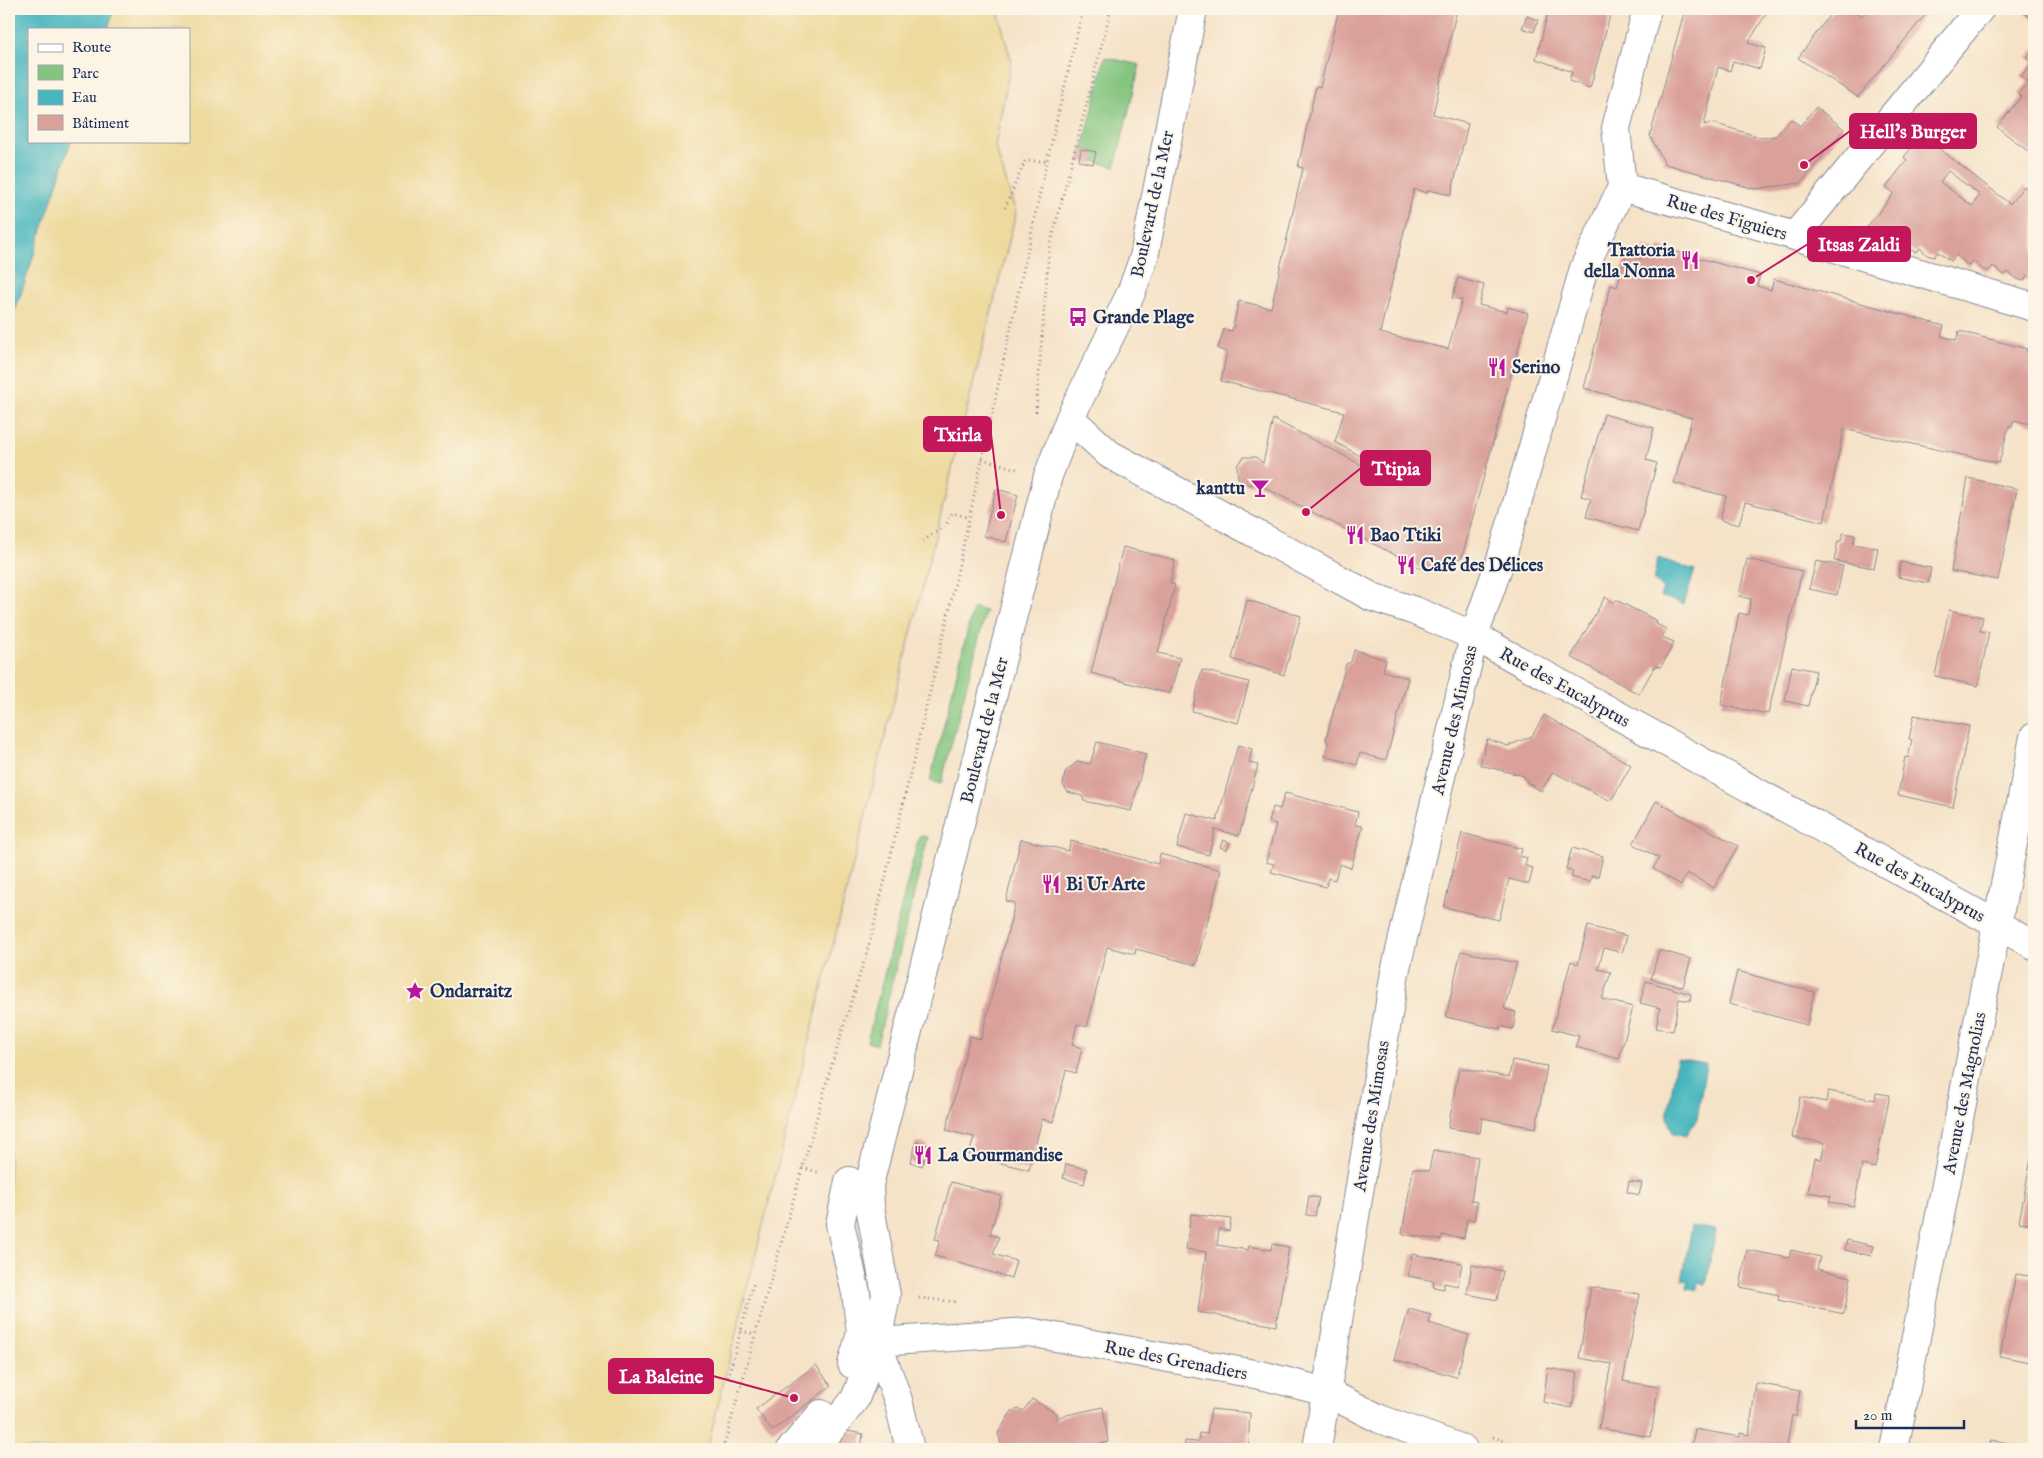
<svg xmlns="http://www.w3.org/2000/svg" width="2043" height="1458" font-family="'IM FELL English',serif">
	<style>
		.green { fill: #83c57f; stroke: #4f7a6e }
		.sand { fill: #eeda9e; stroke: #84847e }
		.water { fill: #45b5be; stroke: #30728e }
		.building { fill: #daa19b; fill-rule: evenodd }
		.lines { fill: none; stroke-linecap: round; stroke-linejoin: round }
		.street-casing { stroke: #888892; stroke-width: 30 }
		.path { stroke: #888892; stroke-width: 3; stroke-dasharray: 1 4; stroke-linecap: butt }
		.street { stroke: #fff; stroke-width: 28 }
		.labels { text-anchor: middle; stroke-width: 4; stroke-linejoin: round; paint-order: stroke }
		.street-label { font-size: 18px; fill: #1b2f5e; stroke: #fcf5e5 }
		.poi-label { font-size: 18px; font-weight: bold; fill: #1b2f5e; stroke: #fcf5e5; text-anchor: start }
		.leader { fill: none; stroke: #c2185b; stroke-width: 2 }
		.callout-dot { fill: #c2185b; stroke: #fcf5e5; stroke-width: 2 }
		.callout { fill: #c2185b; stroke: #c2185b; stroke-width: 2 }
		.callout-label { font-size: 19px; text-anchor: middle; font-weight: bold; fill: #fff }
	</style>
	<rect width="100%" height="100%" fill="#fcf5e5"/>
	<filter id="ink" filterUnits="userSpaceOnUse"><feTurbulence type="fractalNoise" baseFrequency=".02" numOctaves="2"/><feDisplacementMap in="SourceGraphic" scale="10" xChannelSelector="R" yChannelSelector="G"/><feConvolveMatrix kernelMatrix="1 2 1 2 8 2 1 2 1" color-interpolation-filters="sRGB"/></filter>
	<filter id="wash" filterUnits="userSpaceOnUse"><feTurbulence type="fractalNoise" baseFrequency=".0096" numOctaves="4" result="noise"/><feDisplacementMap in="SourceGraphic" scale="20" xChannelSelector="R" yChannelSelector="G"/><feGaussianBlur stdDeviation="1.12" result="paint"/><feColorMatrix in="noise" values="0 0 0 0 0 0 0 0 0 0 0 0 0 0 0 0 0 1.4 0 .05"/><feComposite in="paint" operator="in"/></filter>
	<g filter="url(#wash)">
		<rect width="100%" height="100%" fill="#f5e2c7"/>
		<path class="green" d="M1105,57L1140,65L1115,167L1093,161L1095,152L1083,149Z
			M973,608L986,611L941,784L930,781Z
			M919,836L928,837L877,1045L867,1042Z"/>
		<path class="sand" d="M114,9H995L998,11L1011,61L995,146L1016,213L707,1449H9V322L17,306L71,141H189V29H108Z"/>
		<path class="water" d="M9,9H114L108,29H29V141H71L17,306L9,322Z
			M1658,558L1695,570L1684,604L1660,596L1663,589L1653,580Z
			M1677,1059L1706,1064L1697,1119L1686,1136L1673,1133L1667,1118Z
			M1692,1226L1716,1230L1706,1285L1698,1283L1697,1290L1687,1288L1688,1281L1682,1280Z"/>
		<g id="blocks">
			<path class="building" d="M1339,9H1457L1433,114L1468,124L1451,195L1428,190L1427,193L1414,189L1380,333L1448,349L1462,300L1452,298L1458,278L1484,285L1479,305L1507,312L1508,307L1528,313L1462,557L1428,572L1256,483L1249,485L1238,478L1237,465L1244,457H1256L1263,463L1273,419L1385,477L1388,471L1335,442L1344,412L1221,381L1227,352L1218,349L1224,329L1232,331L1239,301L1271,308L1303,168L1298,167L1316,86L1320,87Z
				M1549,9H1612L1590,88L1569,81L1572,72L1536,59Z
				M1685,9H1769L1748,43L1766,48L1760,69L1733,61L1730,71L1718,67L1704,125L1713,123L1763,138L1776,136L1791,119L1800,126L1816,107L1844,129L1801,183L1755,189L1665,164L1650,136Z
				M1834,9H1853L1862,16L1868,9H1930L1858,97L1798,58Z
				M2022,9H2034V21L2021,10Z
				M1527,16L1538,20L1534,32L1522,28Z
				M2034,49V156L1997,127L2021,97L2018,94L2028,82L2021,76L2033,62L2027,58Z
				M1922,135L2010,204L2024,186L2034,194V281L2027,275L2024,281L2017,279L2008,272L2004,275L1993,266L1988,271L1983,270L1973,261L1969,266L1956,255L1951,261L1938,252L1934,257L1927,255L1920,248L1916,252L1908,249L1901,243L1898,247L1895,246L1883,237L1879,241L1873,240L1863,232L1894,193L1886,187L1907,160L1904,157ZM1948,171L1980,195L1972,206L1940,182Z
				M1081,149L1096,152L1093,164L1079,161Z
				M1644,247L1658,251L1659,247L1760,275L1757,286L1771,290L1774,279L1944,326L1941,336L1956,340L1959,331L2027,349L2026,351L2034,354V425L2014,420L2012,427L2009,426L1999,463L1844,429L1824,522L1745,502L1739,525L1720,520L1726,496L1674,483L1692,418L1584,388L1611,285L1617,287L1626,255L1641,259Z
				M1604,414L1654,428L1646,460L1657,463L1638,531L1586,517L1591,499L1581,496Z
				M1968,478L2017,489L1998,580L1951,571Z
				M996,489L1018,495L1006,542L984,536Z
				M1843,533L1855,535L1853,544L1878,548L1874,568L1834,561L1838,541H1841Z
				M1123,547L1175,560L1170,583L1175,585L1158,653L1180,658L1170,694L1091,673Z
				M1747,559L1802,571L1768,714L1721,705L1739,613L1748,615L1751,599L1739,596Z
				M1816,561L1843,566L1837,595L1809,589Z
				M1901,562L1931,568L1928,583L1898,577Z
				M1605,597L1614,603L1616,600L1657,621L1656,624L1666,629L1662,637L1674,642L1661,667L1655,666L1639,694L1571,657Z
				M1247,600L1301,616L1284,675L1232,659Z
				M1949,610L1983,617L1980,631L1989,632L1978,686L1935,676Z
				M1354,650L1386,660L1383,671L1408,678L1386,760L1360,753L1357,765L1325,756L1328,743L1326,739L1346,664L1351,662Z
				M1792,666L1816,671L1808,706L1785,701Z
				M1202,670L1249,682L1238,723L1192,711Z
				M1544,715L1631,765L1611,801L1553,772L1541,791L1528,783L1524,776L1480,765L1487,739L1508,746L1532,736Z
				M1914,715L1969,726L1953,807L1898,795L1905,757L1908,758L1912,740L1909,739Z
				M1097,742L1146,754L1131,811L1084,801L1082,796L1068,792L1063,785L1065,772L1078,761L1090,764Z
				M1238,745L1252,749L1249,763L1258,765L1239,836L1215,829L1209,855L1177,847L1186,813L1217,821Z
				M1285,793L1358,812L1355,825L1363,826L1351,868L1339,864L1335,880L1328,878L1326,887L1271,872L1274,864L1266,862L1276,824L1269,822L1273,807L1280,809Z
				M1656,801L1738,846L1714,888L1687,873L1681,885L1653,869L1659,858L1633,844Z
				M1462,833L1522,849L1520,856L1527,858L1525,866L1533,868L1529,884L1509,879L1499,920L1444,907Z
				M1021,839L1068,851L1071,841L1158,864L1160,854L1221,870L1196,965L1136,949L1135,954L1107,947L1087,1027L1077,1024L1072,1045L1082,1048L1076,1073L1066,1070L1053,1122L1042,1119L1029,1170L969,1155L974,1137L946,1130L970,1036L981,1039L1015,903L1006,901Z
				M1223,840L1230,843L1227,850L1220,847Z
				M1572,848L1603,856L1598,877L1592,875L1590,882L1571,877L1573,871L1566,869Z
				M1588,926L1627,936L1622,953L1604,948L1598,969L1611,972L1602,999L1633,1007L1619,1059L1576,1047L1579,1036L1552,1029L1571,961L1578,964Z
				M1659,950L1691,959L1683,987L1651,979Z
				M1461,951L1517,963L1504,1009L1516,1012L1513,1029L1500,1026V1029L1446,1017Z
				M1737,971L1814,992L1807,1025L1729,1004Z
				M1646,981L1691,994L1690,1001L1679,999L1673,1031L1656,1028L1660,1008L1640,1003Z
				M1512,1060L1547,1066L1536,1128L1482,1118L1480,1133L1448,1128L1459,1068L1509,1077Z
				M1828,1091L1875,1100L1876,1093L1890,1095L1875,1168L1862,1165L1854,1206L1829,1202L1831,1196L1808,1192L1815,1158L1821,1160L1825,1143L1792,1137L1800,1097L1826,1102Z
				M916,1142L928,1145L922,1166L911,1162Z
				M1433,1150L1478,1157L1471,1201L1477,1202L1474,1220L1467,1219L1464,1238L1442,1235L1441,1240L1402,1234L1413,1168L1429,1171Z
				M2032,1153H2034V1225L2019,1222Z
				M1066,1164L1087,1169L1084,1184L1063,1178Z
				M1629,1181L1642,1183L1639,1195L1627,1192Z
				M951,1182L1001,1196L990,1234L999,1237L993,1254L1016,1261L1011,1278L935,1256L940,1240L935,1239Z
				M1309,1196L1319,1198L1315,1216L1306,1215Z
				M1191,1214L1231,1219L1229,1231L1219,1229L1217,1245L1248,1250L1249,1246L1271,1250L1272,1244L1289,1247L1276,1326L1198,1312L1206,1252L1186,1249Z
				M1847,1240L1874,1246L1871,1256L1845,1250Z
				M1747,1250L1789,1258L1791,1250L1820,1257L1817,1269L1851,1277L1844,1314L1778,1300L1779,1295L1740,1287Z
				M1412,1254L1462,1263L1458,1286L1444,1283V1289L1433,1287L1434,1281L1408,1276Z
				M1472,1265L1503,1271L1497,1300L1467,1294Z
				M2016,1274L2034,1277V1363L2000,1356Z
				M1591,1287L1640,1294L1623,1381L1658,1387L1651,1437L1599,1428L1611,1364L1579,1358Z
				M1409,1309L1431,1315L1429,1323L1469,1335L1456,1377L1394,1359Z
				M816,1365L831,1386L772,1431L756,1409Z
				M1548,1368L1578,1373L1572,1408L1543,1402Z
				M1756,1383L1800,1391L1796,1417L1792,1415L1787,1446H1792L1791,1449H1691L1695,1429L1740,1437V1433L1749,1435Z
				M1032,1399L1057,1414L1055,1418L1057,1419L1062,1416L1103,1407L1108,1442L1077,1449H997L1001,1443L998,1433L1012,1411L1019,1409L1023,1411Z
				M1211,1409L1250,1413L1248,1449H1184L1185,1441L1198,1442L1199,1433L1207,1434Z
				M841,1430L863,1434L861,1449L839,1445Z
				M1991,1440L2034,1448V1449H1988Z"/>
		</g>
	</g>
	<g filter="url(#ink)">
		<use href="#blocks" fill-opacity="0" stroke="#888892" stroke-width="1"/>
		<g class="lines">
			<g class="street-casing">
				<path id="street" d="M1622,187L1761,226L2034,307
					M1795,236L1980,9
					M1070,418L1109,454L1372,597L1415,611L1474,636L2034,945
					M849,1181L840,1224L856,1293L861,1333L852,1364
					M791,1449L821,1414
					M815,1449L855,1399L877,1342L886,1295L870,1207L869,1185L1048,476L1070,418L1131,293L1144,257L1193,9
					M910,1449L898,1400L877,1342L1029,1332L1265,1376L1326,1392L1380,1419L1463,1449
					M1317,1449L1395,972L1474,636L1502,556L1584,268L1622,187L1616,128L1647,9
					M1894,1449L2034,737"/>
			</g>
			<path class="path" d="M1005,208L1025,161H1047
				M1036,412L1049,250L1111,9
				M982,459L1017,469
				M923,541L946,525L952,513L969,517
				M802,1168L818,1172
				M919,1298L957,1302
				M741,1331L755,1334
				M728,1377L754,1282
				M1493,1437L1528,1449
				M723,1449L831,1067L870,942L947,620L1047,161L1083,9"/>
			<use href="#street" class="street"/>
		</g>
	</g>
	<defs>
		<g id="restaurant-bare" transform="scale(1.5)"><path d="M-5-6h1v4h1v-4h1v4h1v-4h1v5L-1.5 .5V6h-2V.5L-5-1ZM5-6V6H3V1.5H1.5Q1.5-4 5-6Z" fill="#b5179e" stroke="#fcf5e5" stroke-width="2.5" paint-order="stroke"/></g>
		<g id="bus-bare" transform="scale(1.5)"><path d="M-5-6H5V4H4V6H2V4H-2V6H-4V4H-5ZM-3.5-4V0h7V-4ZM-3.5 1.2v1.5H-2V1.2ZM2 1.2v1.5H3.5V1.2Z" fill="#b5179e" stroke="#fcf5e5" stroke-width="2.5" paint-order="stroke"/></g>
		<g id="bar-bare" transform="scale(1.5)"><path d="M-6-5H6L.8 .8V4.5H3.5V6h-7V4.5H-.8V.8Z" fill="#b5179e" stroke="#fcf5e5" stroke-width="2.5" paint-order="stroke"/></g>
		<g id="sight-bare" transform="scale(1.5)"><path d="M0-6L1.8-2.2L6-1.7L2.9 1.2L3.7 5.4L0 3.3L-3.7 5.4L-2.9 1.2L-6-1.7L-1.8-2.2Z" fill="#b5179e" stroke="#fcf5e5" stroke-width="2.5" paint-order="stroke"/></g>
	</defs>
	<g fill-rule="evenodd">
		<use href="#restaurant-bare" x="1690" y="260"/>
		<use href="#bus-bare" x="1078" y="317"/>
		<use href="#restaurant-bare" x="1497" y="367"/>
		<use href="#bar-bare" x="1260" y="488"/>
		<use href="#restaurant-bare" x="1355" y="535"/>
		<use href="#restaurant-bare" x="1406" y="565"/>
		<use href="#restaurant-bare" x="1051" y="884"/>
		<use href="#sight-bare" x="415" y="991"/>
		<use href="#restaurant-bare" x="923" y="1155"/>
	</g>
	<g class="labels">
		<g class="street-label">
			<text transform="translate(1152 204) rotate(-78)" y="6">Boulevard de la Mer</text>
			<text transform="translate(1727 217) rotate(16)" y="6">Rue des Figuiers</text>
			<text transform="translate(1565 687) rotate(29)" y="6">Rue des Eucalyptus</text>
			<text transform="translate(1454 720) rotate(-77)" y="6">Avenue des Mimosas</text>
			<text transform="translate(984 730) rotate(-76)" y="6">Boulevard de la Mer</text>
			<text transform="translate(1920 882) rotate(29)" y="6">Rue des Eucalyptus</text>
			<text transform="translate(1964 1093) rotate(-79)" y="6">Avenue des Magnolias</text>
			<text transform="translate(1371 1116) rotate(-81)" y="6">Avenue des Mimosas</text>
			<text transform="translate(1176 1360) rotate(11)" y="6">Rue des Grenadiers</text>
		</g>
		<g class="poi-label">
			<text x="1675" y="256" text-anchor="end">Trattoria<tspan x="1675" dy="21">della Nonna</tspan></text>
			<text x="1093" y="323">Grande Plage</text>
			<text x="1512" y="373">Serino</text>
			<text x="1245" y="494" text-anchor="end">kanttu</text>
			<text x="1370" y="541">Bao Ttiki</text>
			<text x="1421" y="571">Café des Délices</text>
			<text x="1066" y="890">Bi Ur Arte</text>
			<text x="430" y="997">Ondarraitz</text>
			<text x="938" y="1161">La Gourmandise</text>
		</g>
	</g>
	<path class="leader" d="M1804 165L1850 131M1751 280L1808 244M1001 515L991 434M1306 512L1361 468M794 1398L713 1376"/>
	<g class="callout-dot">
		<circle cx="1804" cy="165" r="5"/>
		<circle cx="1751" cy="280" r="5"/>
		<circle cx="1001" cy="515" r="5"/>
		<circle cx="1306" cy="512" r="5"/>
		<circle cx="794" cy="1398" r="5"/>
	</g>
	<g class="callout">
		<rect x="1850" y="114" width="126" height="34" rx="5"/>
		<rect x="1808" y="227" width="102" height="34" rx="5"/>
		<rect x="924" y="417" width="67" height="34" rx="5"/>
		<rect x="1361" y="451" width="69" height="34" rx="5"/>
		<rect x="609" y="1359" width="104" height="34" rx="5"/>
	</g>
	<g class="callout-label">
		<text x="1913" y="138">Hell's Burger</text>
		<text x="1859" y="251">Itsas Zaldi</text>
		<text x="958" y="441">Txirla</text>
		<text x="1396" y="475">Ttipia</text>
		<text x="661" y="1383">La Baleine</text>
	</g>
	<rect width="2043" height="1458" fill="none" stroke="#fcf5e5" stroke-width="30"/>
	<rect x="28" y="28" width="162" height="115" fill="#fcf5e5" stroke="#a2a6af"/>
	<rect x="38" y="44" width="25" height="8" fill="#ffffff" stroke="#a2a6af"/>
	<text x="72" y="52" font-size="15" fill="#1b2f5e">Route</text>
	<rect x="38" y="65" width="25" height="15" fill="#83c57f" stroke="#a2a6af"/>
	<text x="72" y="78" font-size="15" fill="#1b2f5e">Parc</text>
	<rect x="38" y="90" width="25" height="15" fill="#45b5be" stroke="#a2a6af"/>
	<text x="72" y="102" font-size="15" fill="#1b2f5e">Eau</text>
	<rect x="38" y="115" width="25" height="15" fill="#daa19b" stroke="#a2a6af"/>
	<text x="72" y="128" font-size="15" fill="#1b2f5e">Bâtiment</text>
	<path d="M1856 1420v8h108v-8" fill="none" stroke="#1b2f5e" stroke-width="2.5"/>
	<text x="1863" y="1420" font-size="15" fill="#1b2f5e" stroke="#fcf5e5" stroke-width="4" paint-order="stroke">20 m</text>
</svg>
